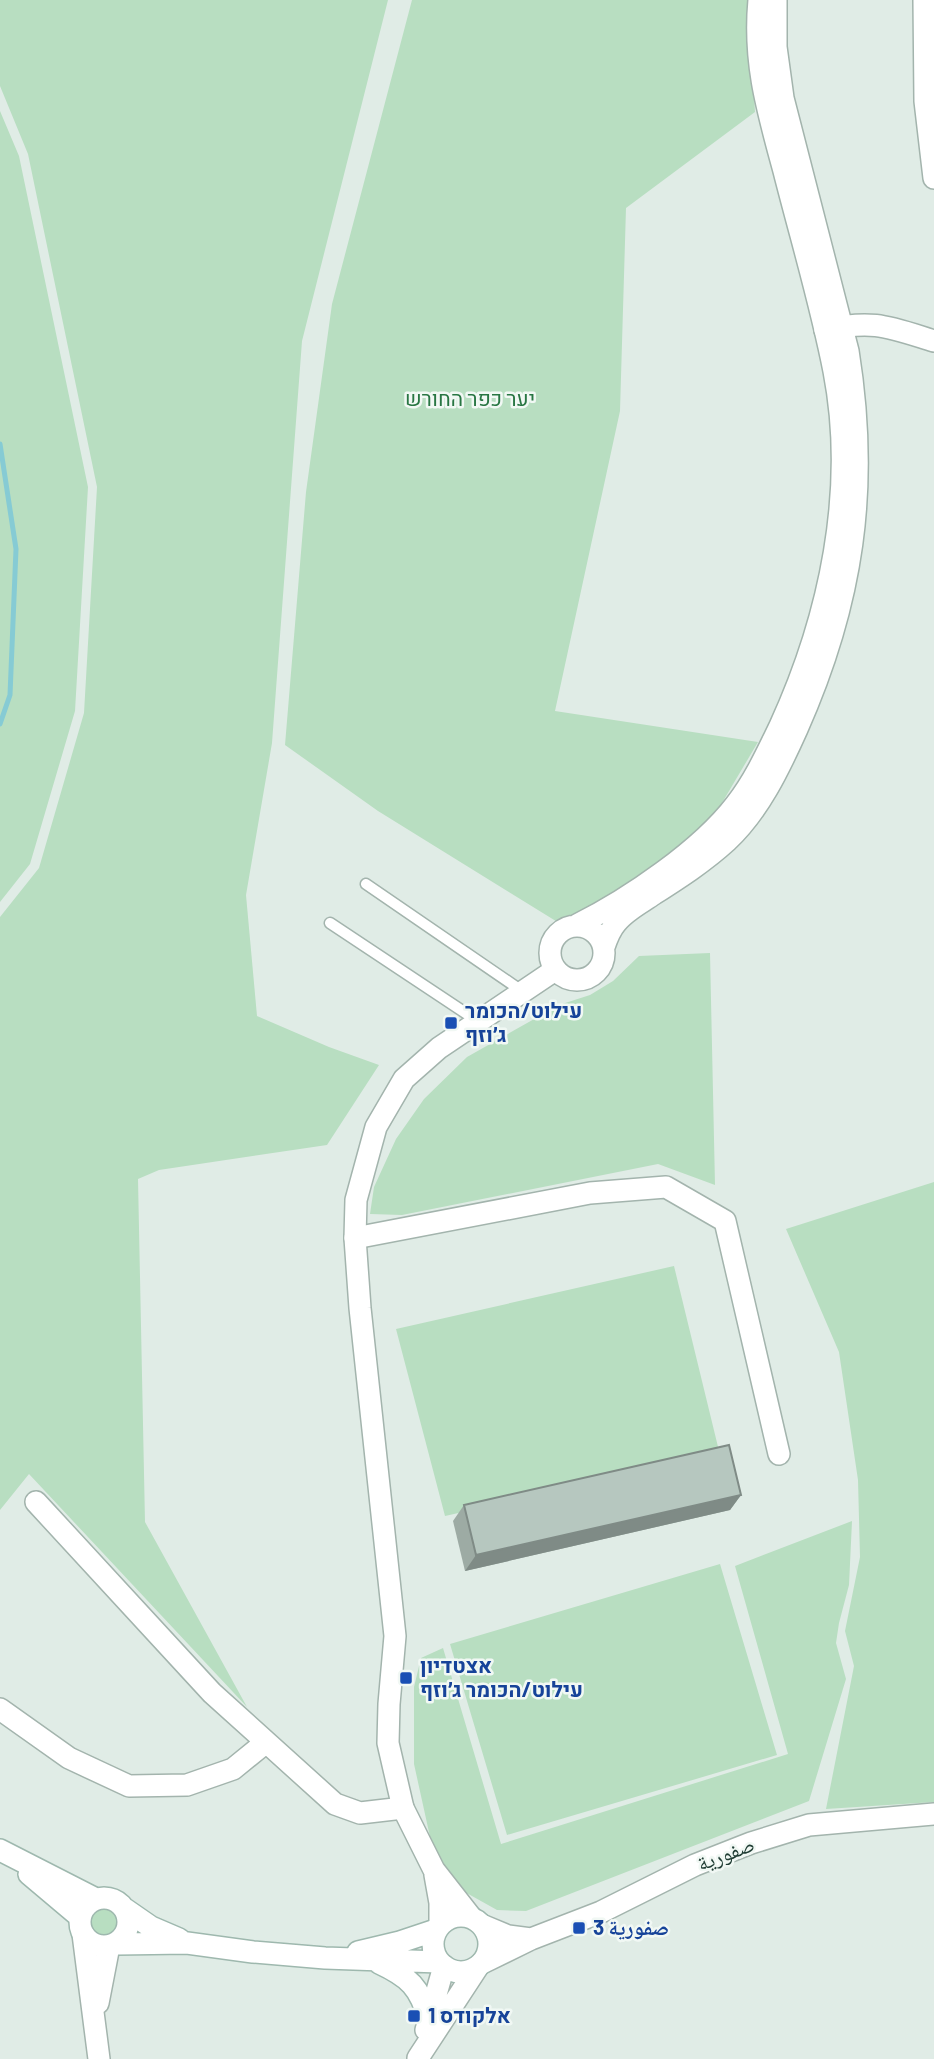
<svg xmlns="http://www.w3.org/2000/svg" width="934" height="2059" font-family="Barlow,'Noto Naskh Arabic',Heebo,sans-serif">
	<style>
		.green { fill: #b8dec1 }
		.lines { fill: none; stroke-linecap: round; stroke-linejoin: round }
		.stream { stroke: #86cbd4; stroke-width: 5 }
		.service-casing { stroke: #a3b4ad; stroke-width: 13 }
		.minor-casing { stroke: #a3b4ad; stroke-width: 24 }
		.tertiary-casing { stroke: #a3b4ad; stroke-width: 24 }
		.secondary-casing { stroke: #9eb8ae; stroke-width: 24 }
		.service { stroke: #fff; stroke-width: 10 }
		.minor { stroke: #fff; stroke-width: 21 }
		.tertiary { stroke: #fff; stroke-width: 21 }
		.secondary { stroke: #fff; stroke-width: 21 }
		.wall { fill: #9daba4 }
		.shaded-wall { fill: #7f8b86 }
		.building { fill: #b6c7bf; stroke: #7f8b86; stroke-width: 2 }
		.transit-dot { fill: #1a4fb4; stroke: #f1f8f4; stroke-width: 2.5 }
		.labels { text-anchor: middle; stroke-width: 5; stroke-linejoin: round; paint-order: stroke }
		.park-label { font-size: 21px; fill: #287643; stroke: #f1f8f4 }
		.transit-label { font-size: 21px; font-weight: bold; fill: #164399; stroke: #f1f8f4; text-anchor: start }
		.street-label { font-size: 21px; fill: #203d34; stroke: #f1f8f4 }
	</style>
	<rect width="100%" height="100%" fill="#e0ece6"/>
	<path class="green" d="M0,0H388L302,341L272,743L246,895L257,1016L329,1047L379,1065L327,1145L159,1170L138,1179L145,1522L247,1707L29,1474L0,1510V917L39,868L84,713L97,487L28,154L0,86Z
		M412,0H748L755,112L626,208L620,411L555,711L758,742L716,813L676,851L572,931L378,811L285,745L306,492L332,304Z
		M0,111L19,156L88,487L75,711L30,864L0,902Z
		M710,953L715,1185L658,1164L402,1215L370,1214L374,1187L396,1139L424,1099L467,1057L559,1005L590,995L613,981L639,956Z
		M934,1182V1802L826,1809L854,1666L845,1631L860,1557L858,1480L839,1352L786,1229Z
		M674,1266L720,1455L445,1516L396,1329Z
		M852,1521L849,1585L839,1623L836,1643L846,1679L809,1801L526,1911L497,1910L463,1891L434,1855L414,1764V1687L421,1658L443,1648L501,1844L788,1754L735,1566Z
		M720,1564L777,1755L507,1835L450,1644Z
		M90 1922a16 16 0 1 1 32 0a16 16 0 1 1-32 0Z"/>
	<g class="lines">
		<path class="stream" d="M0,444L16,549L10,695L0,724"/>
		<g class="service-casing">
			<path id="service" d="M366,884L522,991
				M330,923L479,1022"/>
		</g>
		<g class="minor-casing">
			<path id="minor" d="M924,0L925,101L934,178
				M825,330C873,319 889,327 934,341
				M355,1238L590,1193L666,1187L725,1221L779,1454
				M36,1502L212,1693L335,1804L360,1813L403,1808
				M0,1709L69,1758L129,1786L187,1785L233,1769L265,1743
				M484,1926L508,1936L531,1939
				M83,1934L99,2059
				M482,1963L531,1939L601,1912L695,1865L751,1843L809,1825L934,1814
				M98,2003L109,1946
				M426,2030L444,1966
				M418,2058L477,1968"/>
		</g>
		<g class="tertiary-casing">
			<path id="tertiary" d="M577,925C629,899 701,850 736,804C754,781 767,753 780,726C830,617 857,490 834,371C821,304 801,238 784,171C768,112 753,63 759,0
				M550 953a27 27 0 1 1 54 0a27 27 0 1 1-54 0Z
				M604,947C607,938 610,930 616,923C625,911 641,903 654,894C679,878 704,862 727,841C759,811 779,769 797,729C853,603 870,488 848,351L783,98L776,47V0
				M435,1875L440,1903V1924
				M470,1916L434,1870L403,1808L388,1743L389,1704L395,1636L360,1308L355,1238L356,1200L376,1127L404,1079L439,1048L555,970"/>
		</g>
		<g class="secondary-casing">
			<path id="secondary" d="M0,1850L96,1899
				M29,1874L80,1917
				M80 1922a24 24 0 1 1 48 0a24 24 0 1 1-48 0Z
				M125,1909L151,1927L179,1939
				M433 1944a28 28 0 1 1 56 0a28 28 0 1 1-56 0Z
				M117,1944L187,1943L253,1952L325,1958L439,1962
				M358,1952L400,1942L436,1930
				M379,1963C409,1977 420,1987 429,2020"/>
		</g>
		<use href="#service" class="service"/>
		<use href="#minor" class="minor"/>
		<use href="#tertiary" class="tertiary"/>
		<use href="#secondary" class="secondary"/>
	</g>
	<path class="wall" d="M741,1495L730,1510L465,1571L453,1521L464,1505Z"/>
	<path class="shaded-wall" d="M741,1495L730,1510L465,1571L476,1555Z"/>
	<path class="building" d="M729,1445L741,1495L476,1555L464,1505Z"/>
	<g class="transit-dot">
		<rect x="444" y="1016" width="14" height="14" rx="3.5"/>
		<rect x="399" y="1671" width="14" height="14" rx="3.5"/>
		<rect x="572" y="1921" width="14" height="14" rx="3.5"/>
		<rect x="407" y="2009" width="14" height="14" rx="3.5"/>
	</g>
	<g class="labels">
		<g class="park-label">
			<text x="470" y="406">יער כפר החורש</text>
		</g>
		<g class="transit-label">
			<text x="465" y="1018">עילוט/הכומר<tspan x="465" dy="24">ג׳וזף</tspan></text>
			<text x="420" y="1673">אצטדיון<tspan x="420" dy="24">עילוט/הכומר ג׳וזף</tspan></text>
			<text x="593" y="1935">صفورية 3</text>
			<text x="428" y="2023">אלקודס 1</text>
		</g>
		<g class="street-label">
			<text transform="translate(726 1854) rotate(-21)" y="7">صفورية</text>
		</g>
	</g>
</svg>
